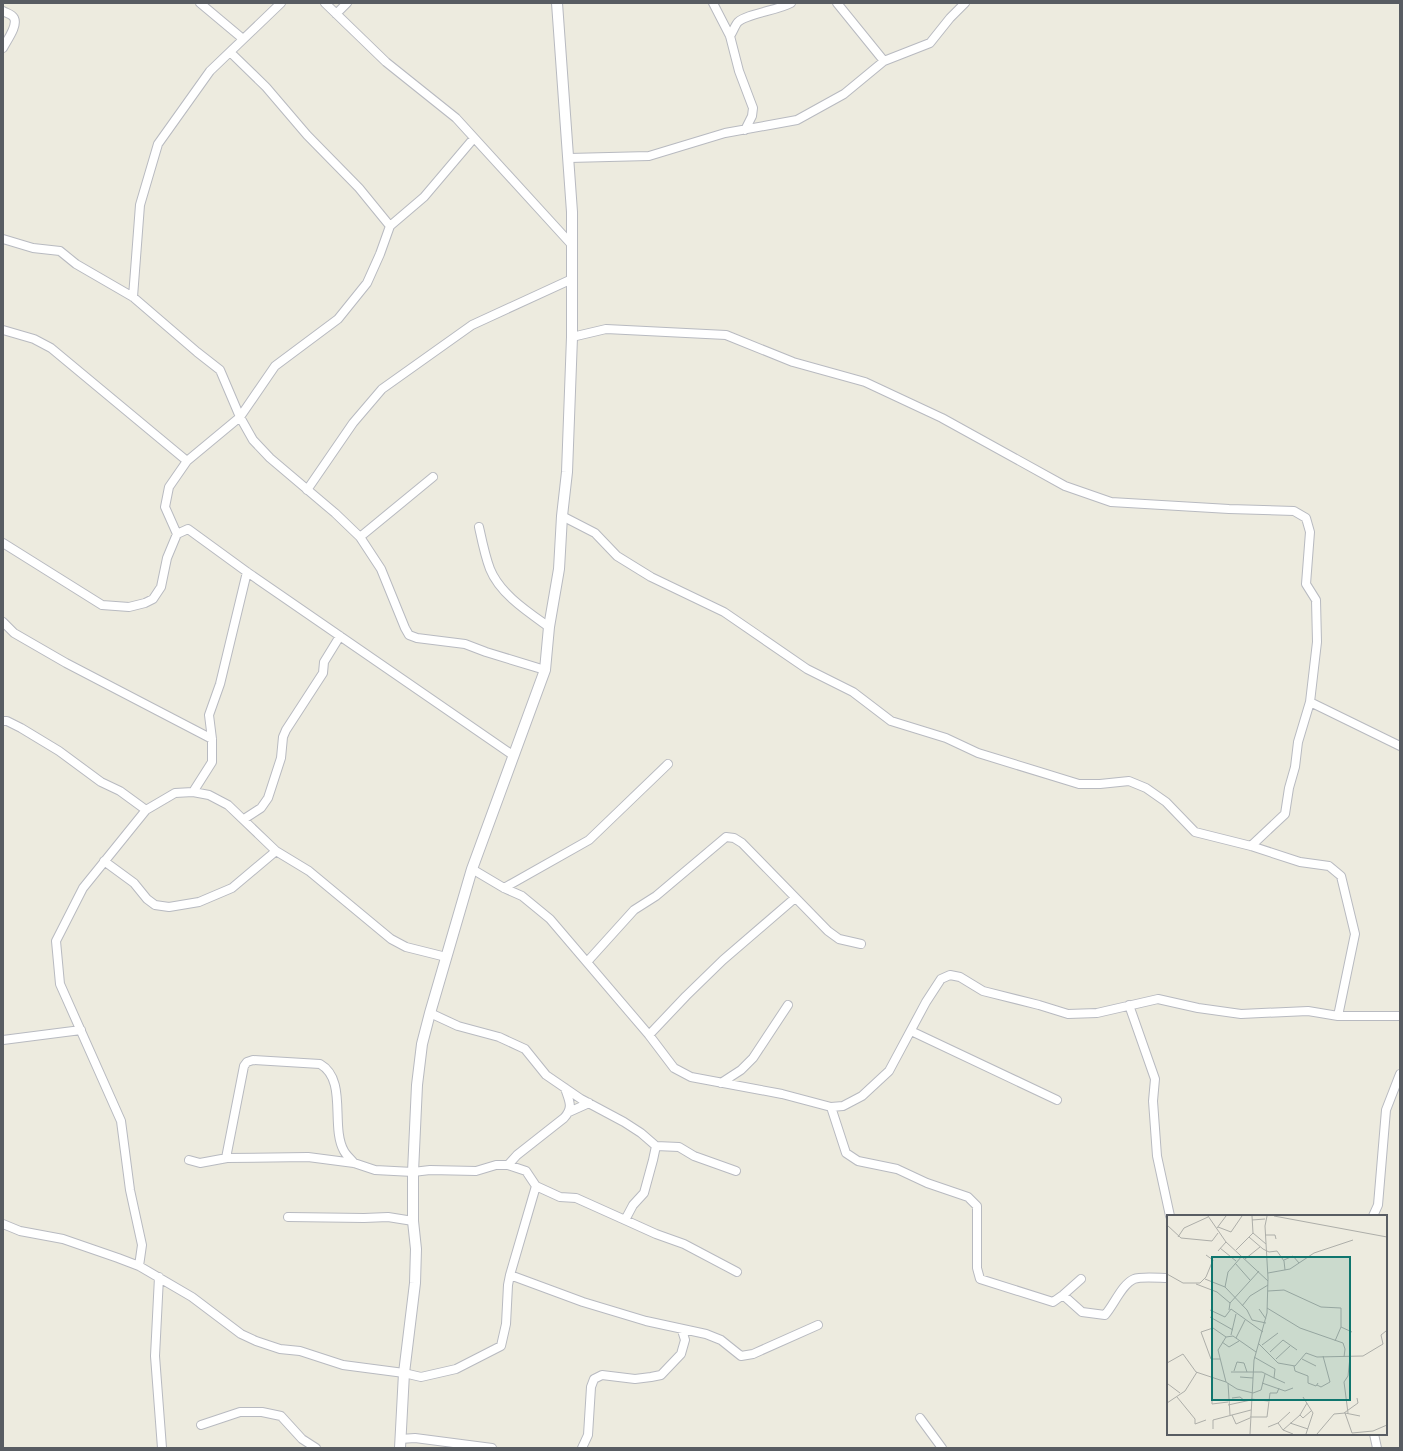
<svg xmlns="http://www.w3.org/2000/svg" width="1403" height="1451" font-family="Helvetica,sans-serif">
	<style>
		.lines { fill: none; stroke-linecap: round; stroke-linejoin: round }
		.minor-casing { stroke: #b8bac0; stroke-width: 10 }
		.tertiary-casing { stroke: #b8bac0; stroke-width: 12 }
		.minor { stroke: #fff; stroke-width: 8 }
		.tertiary { stroke: #fff; stroke-width: 10 }
		.inset-road { fill: none; stroke: #adaea9; stroke-width: 1 }
		.view { fill: #0f766e; fill-opacity: 0.15; stroke: #0f766e; stroke-width: 2 }
		.inset-edge { fill: none; stroke: #585c62; stroke-width: 2 }
	</style>
	<rect width="100%" height="100%" fill="#edebdf"/>
	<g class="lines">
		<g class="minor-casing">
			<path id="minor" d="M200,3L243,39
				M325,3L386,62L456,118L572,245
				M713,3L730,36L739,71L753,108L752,116L745,130
				M837,3L884,61
				M3,11C6,13 12,14 14,18C18,26 7,40 3,48
				M336,14L347,3
				M730,36C733,32 735,25 738,22C746,14 779,10 791,3
				M230,52L266,87L307,135L359,188L390,226
				M569,158L649,156L725,133L797,120L844,94L884,61L930,43L950,18L965,3
				M3,239L33,248L60,251L76,264L133,297L197,352L220,370L240,417L253,440L270,458L335,513L360,537L381,569L405,628L409,635L417,638L465,644L486,652L545,670
				M133,297L140,205L158,144L210,71L281,3
				M3,330L34,339L51,348L187,461
				M572,337L606,329L726,335L793,362L865,382L942,418L1065,486L1111,502L1229,509L1294,511L1306,518L1310,532L1306,584L1316,600L1317,642L1310,702L1298,742L1295,767L1289,788L1285,814L1251,846
				M307,490L353,423L382,389L472,325L572,279
				M562,516L595,533L617,556L651,577L724,612L807,669L853,692L891,721L946,738L978,753L1079,784H1100L1129,781L1146,788L1166,802L1195,832L1251,846L1300,862L1329,866L1341,876L1355,934L1338,1016
				M479,527C482,541 485,556 490,569C500,594 528,612 549,627
				M177,534L165,507L169,487L187,461L240,417L275,366L338,319L367,283L380,254L390,226L424,197L474,138
				M360,537L433,477
				M3,543L102,605L129,607L145,603L153,599L161,587L167,558L177,534L188,529L247,572L514,756
				M3,622L14,633L66,663L212,739
				M1310,702L1400,746
				M3,721H7L21,728L59,751L101,782L120,791L146,810
				M193,792L212,762V739L209,715L220,684L247,572
				M244,819L261,808L268,798L281,758L283,737L286,730L323,673L324,662L340,636
				M104,861L134,883L147,899L155,905L169,907L199,902L232,888L276,851
				M472,869L504,888L522,896L550,919L649,1035L674,1068L691,1077L782,1094L831,1107L843,1106L862,1096L889,1071L926,1002L941,979L950,975L960,977L983,991L1039,1005L1068,1014L1097,1013L1158,999L1198,1008L1241,1014L1308,1011L1338,1016H1400
				M504,888L589,840L668,764
				M587,962L634,910L656,896L726,837L734,838L742,843L828,931L839,939L861,944
				M1129,1005L1155,1079L1153,1101L1157,1156L1170,1216
				M430,1013L458,1026L499,1037L525,1049L546,1075L581,1099L624,1122L641,1133L656,1146L653,1160L644,1193L633,1205L625,1220L656,1234L684,1244L737,1272
				M911,1031L1057,1100
				M649,1035L686,996L723,960L795,898
				M3,1040L81,1030
				M721,1083L741,1070L753,1058L788,1005
				M831,1107L846,1153L858,1161L897,1169L927,1183L968,1197L977,1206V1268L980,1279L1053,1302L1063,1295L1081,1279
				M569,1112L589,1103
				M656,1146L679,1147L694,1156L736,1171
				M226,1158L244,1066L247,1062L253,1060L320,1064C348,1080 330,1126 344,1151C346,1155 351,1159 354,1163
				M189,1160L200,1163L227,1158L308,1157L354,1163L375,1170L413,1172L430,1170L476,1171L496,1165H508L526,1171L536,1186L560,1197L576,1198L625,1220
				M508,1165L517,1155L564,1118C574,1107 569,1101 565,1088
				M1373,1216L1378,1205L1386,1110L1400,1074
				M288,1217L364,1218L388,1217L413,1221
				M3,1224L20,1231L63,1239L118,1258L139,1266L192,1297L241,1334L256,1341L280,1349L300,1351L343,1365L404,1373L421,1377L456,1369L501,1346L506,1324L508,1285L510,1275L536,1186
				M139,1266L142,1245L130,1190L121,1121L60,984L56,941L83,888L146,810L175,793L193,792L209,795L228,805L276,851L309,871L391,939L406,947L446,957
				M510,1275L583,1302L646,1321L706,1334L721,1340L741,1356L753,1354L818,1325
				M159,1277L155,1356L162,1448
				M1063,1295L1082,1312L1105,1315C1114,1305 1122,1284 1134,1279C1141,1276 1160,1278 1168,1278
				M920,1418L942,1448
				M201,1425L240,1412H262L281,1416L302,1439L316,1448
				M1374,1434L1377,1448
				M400,1439L415,1438L492,1448
				M582,1448L588,1435L591,1387L594,1379L602,1375L635,1379L651,1377L661,1375L681,1354L685,1340L682,1330"/>
		</g>
		<g class="tertiary-casing">
			<path id="tertiary" d="M400,1448L404,1373L415,1283L416,1249L413,1221V1172L417,1085L422,1044L430,1013L472,869L545,670L549,627L559,569L562,516L567,472L572,337V212L557,3"/>
		</g>
		<use href="#minor" class="minor"/>
		<use href="#tertiary" class="tertiary"/>
	</g>
	<g transform="translate(1167 1215)">
		<rect width="220" height="220" fill="#edebdf"/>
		<path class="inset-road" d="M41,1L59,27L101,66M85,1L86,18L99,29M107,1L220,22M85,5L98,4M0,10L14,23L45,26L51,18M51,12L64,17L75,1M50,13L59,1M98,20H108L109,24M11,22L17,13L41,2M82,22L96,34L102,37L110,36L117,46L118,55M53,33L69,46M69,35L86,18M51,36L59,27M78,44L93,32M117,45L126,41L132,48M68,48L83,65M101,58L123,54L147,38L186,25M0,59L16,68H33L39,62L46,45L39,40M38,64L58,72L80,95L85,105L99,108M29,69L50,77L63,88M58,72L61,57L75,41M101,76L117,75L154,92L174,93V112L168,126M75,91L83,81L101,70M100,93L133,113L176,128L178,134L177,142M92,94L99,104M43,95L58,102L64,94L96,117M62,95L63,88L92,56M43,102L66,115M174,112L185,117M64,120L69,99M69,123L78,105M55,127L62,132L72,126M91,128L111,148L128,151L139,138L150,142L196,141L216,129L214,120L219,116M95,130L111,118M103,137L116,125L130,135M87,142L108,154L107,163L118,168M53,144H44L34,117L46,113L59,122M109,144L123,131M135,144L149,151M0,148L16,139L29,157L59,167L70,174L86,178L94,175L98,159M127,151L128,156L141,161V168L149,171L151,168M67,156L70,147L77,148L80,157M64,157H95L107,163M73,162L86,163M59,167L51,135L59,122L66,121L89,137M61,168L63,200M95,168L118,176L126,173M1,169L13,178M150,170L154,172L163,167L156,141M45,180V189L61,187M10,182L28,204V209L39,205M136,182L146,198L139,219M65,183L73,182L78,186M84,184L101,186M0,188L18,176L30,157M61,190L84,185M177,198L191,188L190,183M178,198L185,218L206,216L220,210M181,198L177,167L181,161L183,142M65,200L69,209L83,203M133,200L136,203L144,196M83,202H100L103,178H110L112,173M111,208L116,215L126,219M123,208L141,214M101,212L111,208L123,197M46,214V205L84,195M116,215L133,200L140,188M83,219L87,145L100,98L101,63L98,11L100,1M150,219L167,199L178,198L193,201"/>
		<path class="view" d="M45,42H183V185H45Z"/>
		<rect width="220" height="220" class="inset-edge"/>
	</g>
	<rect width="1403" height="1451" fill="none" stroke="#585c62" stroke-width="8"/>
</svg>
